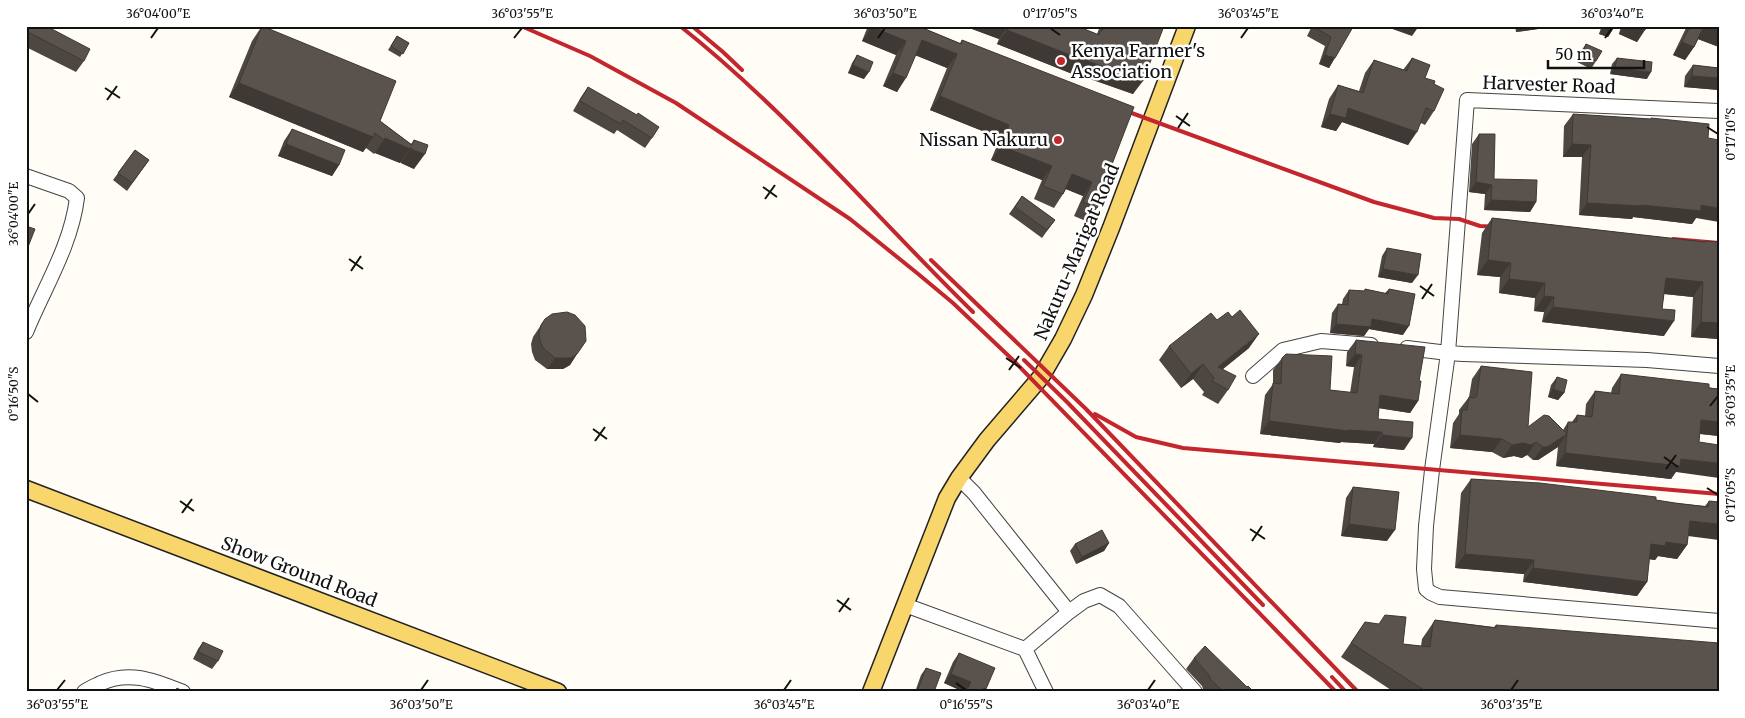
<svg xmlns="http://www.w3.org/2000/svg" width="1745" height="718" font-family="Merriweather,serif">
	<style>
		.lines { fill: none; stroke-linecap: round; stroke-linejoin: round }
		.minor-casing { stroke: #444; stroke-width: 16 }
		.major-casing { stroke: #222; stroke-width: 19 }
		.minor { stroke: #fff; stroke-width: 14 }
		.major { stroke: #f9d66b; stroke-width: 16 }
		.rail { stroke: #c4262e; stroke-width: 4 }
		.wall { fill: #4d4742 }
		.shaded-wall { fill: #3f3936 }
		.building { fill: #5a524d; stroke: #3f3936 }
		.ticks { fill: none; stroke: #111; stroke-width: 2 }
		.poi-dot { fill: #c4262e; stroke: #fff; stroke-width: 2 }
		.labels { text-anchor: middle; stroke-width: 5; stroke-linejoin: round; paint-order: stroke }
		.poi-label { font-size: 18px; fill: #111; stroke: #fff; text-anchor: start }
		.street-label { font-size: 18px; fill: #111; stroke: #fff }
		.neatline { fill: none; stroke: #111; stroke-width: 2 }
		.ticks-label { font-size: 12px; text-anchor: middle; fill: #111 }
	</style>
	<rect width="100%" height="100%" fill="#fffdf5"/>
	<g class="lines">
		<g class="minor-casing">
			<path id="minor" d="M26,176L69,191L77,198C71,246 44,288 26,332
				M1407,348L1448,353L1467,100L1719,111
				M1719,366L1647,360L1463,354L1448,353L1432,470L1426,526L1424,569L1426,589L1431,593L1440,597L1719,621
				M1253,376L1283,350L1321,341L1371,345
				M959,478L974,493L1069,612L1084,601L1100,595L1119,606L1195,692
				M905,605L1025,649L1046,692
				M1025,649L1069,612
				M84,692C89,688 95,686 101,683C130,670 155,681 183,692"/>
		</g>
		<g class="major-casing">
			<path id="major" d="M26,489L558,692
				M871,692L947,498L959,478L987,440L1041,377L1063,339L1084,295L1111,228L1187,26"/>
		</g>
		<use href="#minor" class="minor"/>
		<use href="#major" class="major"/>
		<path class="rail" d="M521,26L590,56L676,103L850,219L917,273L953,303L1014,361L1336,692
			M680,26C786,110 876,217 973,312
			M692,26L723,52L742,70
			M1118,108L1374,202L1434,218L1459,219L1480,226L1501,227
			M1673,239L1719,243
			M931,260L1086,409L1358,692
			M1024,360L1067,402L1263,605
			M1095,414L1136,437L1183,448L1719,494
			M1332,677L1346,692"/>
	</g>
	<path class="wall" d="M26,26L84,61L76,72L26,47Z
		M262,26L380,121L411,144L414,140V169L401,163V162L400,163L375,153L374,154L366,148L363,152L229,97L252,41Z
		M868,26H918L960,43L962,40L1101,193L1097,208L1088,222L1074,216L1083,196L1066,189L1063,194L1054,208L1034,199L1042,180L991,160L1000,138L930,110L947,68L916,55L897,92L883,86L896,55L862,41Z
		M964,26H1077L1097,34L1100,26H1164L1133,94L1076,74L1075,75L997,44L999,39Z
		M1312,26H1351L1329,68L1319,64L1325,46L1307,36Z
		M1515,26H1576L1573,29L1540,26L1538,29L1516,32Z
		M1597,26H1615L1608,37L1599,34L1601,28Z
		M1621,26H1647L1637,42L1619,34Z
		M1687,26H1719V47L1698,39L1694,47L1685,60L1673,55Z
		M397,36L409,43L400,57L388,50Z
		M1586,44L1596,61L1591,69L1577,62L1581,51Z
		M857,55L864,79L848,73L852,63Z
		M1412,58L1425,78L1434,84V111L1425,125L1421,123L1408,145L1342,122L1336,131L1321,127L1329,99L1338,85L1359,91L1365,73L1374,60L1403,70Z
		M1617,58L1647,79L1610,74L1612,64Z
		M1693,65L1719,68V90L1684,87L1685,76Z
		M588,87L652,138L645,148L617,130L614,134L573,111L581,97Z
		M1573,114L1650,119L1651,118L1696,218L1692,224L1633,217L1632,219L1579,215L1582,157H1563L1564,126Z
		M292,129L339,165L332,176L278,156L284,141Z
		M1479,134L1494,179L1536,202L1530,212L1484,210L1485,194L1469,192L1472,144Z
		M135,150L149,160L127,191L113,180Z
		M1022,196L1055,220L1042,238L1009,214Z
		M1492,218L1704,242L1705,241L1719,242V339L1691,337L1693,297L1664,294L1662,309L1664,336L1542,322L1544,312L1534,311L1535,298L1499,293L1500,277L1477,275L1482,233Z
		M1387,248L1412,283L1378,277L1382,256Z
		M1365,289L1385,293L1389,289L1403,335L1369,329L1364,336L1330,333L1332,313L1338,304H1342L1343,299L1349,290L1364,291Z
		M545,319L577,354L570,365L563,369H547L535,360L532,352L531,344L533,337Z
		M1217,320L1249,348L1223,369L1228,390L1218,404L1202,395L1204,392L1193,379L1181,388L1159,360L1169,346Z
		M1356,340L1419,381L1418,401L1410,413L1379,408L1378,419L1404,450L1373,447L1374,444L1341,442L1340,443L1260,434L1265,395L1273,384V370L1282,358L1330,390L1350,393L1354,367L1346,366L1347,352Z
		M1481,366L1528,427L1563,430L1568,422H1572L1577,415L1585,416L1586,404L1595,391L1611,393L1612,388L1621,374L1719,389V436L1700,434L1671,479L1556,466L1558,447L1538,460H1533L1527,455L1522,458L1514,456L1503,458L1492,452L1450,448L1453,423L1459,414V410L1469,397L1472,379Z
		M1557,377L1564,393L1558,400L1548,397L1551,385Z
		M1471,479L1656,500L1675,503L1705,506L1709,501L1719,502L1688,536L1687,545L1677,559L1658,556L1655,560L1649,559L1647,582L1637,596L1523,582L1524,574L1455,568L1461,493Z
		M1353,487L1387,541L1341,536L1346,498Z
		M1109,543L1104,551L1076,564L1070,551L1075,544Z
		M1435,620L1494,627L1496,625L1719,692H1394L1341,657L1365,622L1403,644L1421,646L1422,639Z
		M203,642L218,661L212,669L193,659L198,649Z
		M959,653L984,692H964L944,683L953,662Z
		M1194,658L1247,687L1254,692H1204L1202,686L1186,669Z
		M926,668L934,692H915L921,675Z"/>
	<path class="shaded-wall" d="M964,26H1008L999,39Z
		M1384,26H1419L1412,36Z
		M1520,26H1576L1573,29L1540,26L1538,29L1516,32Z
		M1604,26H1615L1608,37L1599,34Z
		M1624,26H1635L1645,30L1637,42L1619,34Z
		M1703,26H1709L1719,30V47L1695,38Z
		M872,27L906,41L896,55L862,41Z
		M1007,30L1143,81L1133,94L1076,74L1075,75L997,44Z
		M922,40L957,54L947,68L912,54Z
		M1682,42L1694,47L1685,60L1673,55Z
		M1325,55L1335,58L1329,68L1319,64Z
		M853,65L869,72L864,79L848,73Z
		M1615,68L1651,72L1647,79L1610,74Z
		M893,73L906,78L897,92L883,86Z
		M1692,76L1719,78V90L1684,87Z
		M239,83L373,137L363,152L229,97Z
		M940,96L1009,125L1000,138L930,110Z
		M1348,108L1417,132L1408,145L1342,122L1336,131L1321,127L1330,114Z
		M385,138L410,149L400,163L375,153Z
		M286,144L339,165L332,176L278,156Z
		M1572,144L1591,145L1582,157H1563Z
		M1001,146L1052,166L1042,180L991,160Z
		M411,149L425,154L414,169L401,163Z
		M1072,174L1092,182L1083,196L1063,188Z
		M1476,182L1492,185L1485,194L1469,192Z
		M1491,200L1536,202L1530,212L1484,210Z
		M1587,203L1641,205H1701L1719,208V222L1696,218L1692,224L1633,217L1632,219L1579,215Z
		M1488,260L1511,263L1500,277L1477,275Z
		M1383,269L1418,275L1412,283L1378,277Z
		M1666,278L1703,282L1693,297L1655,293Z
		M1509,279L1545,283L1535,298L1499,293Z
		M1544,296L1554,297L1544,312L1534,311Z
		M1553,307L1674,321L1664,336L1542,322Z
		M1372,319L1409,326L1403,335L1369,329L1364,336L1330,333L1336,324Z
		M1701,322L1719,323V339L1691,337Z
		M1259,334L1249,348L1213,377L1218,367Z
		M577,354L570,365L563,369H547L555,358Z
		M1355,354L1362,355L1354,367L1346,366Z
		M1203,364L1193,379L1181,388L1191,374Z
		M1553,389L1564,393L1558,400L1548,397Z
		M1380,395L1418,401L1410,413L1371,407Z
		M1701,420L1719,422V436L1692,433Z
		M1269,421L1382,432L1374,444L1341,442L1340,443L1260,434Z
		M1567,434L1558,447L1538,460H1533L1543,447Z
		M1382,435L1412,438L1404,450L1373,447Z
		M1460,435L1502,439L1492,452L1450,448Z
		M1536,442L1527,455L1522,458L1514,456L1503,458L1512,445L1523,443Z
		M1565,453L1681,459L1719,463V478L1676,472L1671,479L1556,466Z
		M1690,521L1719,524V540L1680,535Z
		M1349,524L1395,530L1387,541L1341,536Z
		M1666,542L1687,545L1677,559L1658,556L1655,560L1641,558L1651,544Z
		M1109,543L1104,551L1076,564L1082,557Z
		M1465,554L1534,560L1524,574L1455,568Z
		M1533,568L1647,582L1637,596L1523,582Z
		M951,674L971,682L964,692L944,683Z
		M983,688L986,689L984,692H980Z"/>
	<path class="building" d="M26,26H46L90,49L84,61L26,31Z
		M262,26L396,81L380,121L412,145L414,140L428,145L425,154L411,149V147L410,149L385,138L384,140L375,133L373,137L239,83Z
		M872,26H918L961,44L962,40L1134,107L1101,193L1104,194L1097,208L1083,202L1092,182L1072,174L1063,194L1043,186L1052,166L1001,146L1009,125L940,96L957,54L922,40L906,78L893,73L906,41L872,27Z
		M1008,26H1077L1099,35L1100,31H1102L1104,26H1164L1143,81L1085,60V61L1007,30Z
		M1351,26L1353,27L1335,58L1325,55L1331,37L1313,26Z
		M1635,26H1647L1645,30Z
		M1690,26H1704L1694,47L1682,42Z
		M1709,26H1719V30Z
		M397,36L409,43L403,54L391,46Z
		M1586,44L1602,51L1596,61L1582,54Z
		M857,55L873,62L869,72L853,65Z
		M1412,58L1430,65L1425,78L1435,81L1434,84L1444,89L1434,111L1426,108L1417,132L1348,108L1346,118L1330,114L1338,85L1363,93L1374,60L1407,71Z
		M1617,58L1652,62L1651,72L1615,68Z
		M1693,65L1719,68V78L1692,76Z
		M588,87L637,115L638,113L659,127L652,138L623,120L621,124L580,101Z
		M1573,114L1651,119V118L1709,124L1708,138L1719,140V208L1701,205V211L1641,205V206L1587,203L1591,145L1572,144Z
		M292,129L345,150L339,165L286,144Z
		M1479,134H1495L1494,179L1537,180L1536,202L1491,200L1492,185L1476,182Z
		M135,150L149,160L132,183L118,173Z
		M1022,196L1055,220L1047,230L1015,207Z
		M1492,218L1705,242V241L1719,242V323L1701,322L1703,282L1666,278L1662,309L1675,310L1674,321L1553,307L1554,297L1544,296L1545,283L1509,279L1511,263L1488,260Z
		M26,226L35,229L26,252Z
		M1387,248L1421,254L1418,275L1383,269Z
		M1365,289L1388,294L1389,289L1415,294L1409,326L1372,319L1371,327L1336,324L1338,304L1348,305L1349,290L1365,291Z
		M1240,310L1259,334L1218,367L1236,376L1228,390L1212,381L1214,378L1203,364L1191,374L1169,346L1211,313L1217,320L1228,312L1232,317Z
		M567,312L575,315L585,326L586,341L577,354L571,358H555L543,348L540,341L539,333L541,325L545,319L552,314Z
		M1356,340L1425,347L1419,381H1421L1418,401L1380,395L1378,419L1413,422L1412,438L1382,435V432L1348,430V431L1269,421L1273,383L1281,384L1282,358L1286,354L1332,356L1330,390L1357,393L1362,355L1355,354Z
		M1481,366L1532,372L1528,427L1544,415L1549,416L1567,434L1568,422H1577V415L1592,417L1595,391L1619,394L1621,374L1709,384V388L1719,389V422L1701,420L1699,442L1719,445V463L1681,459L1680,466L1565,453L1567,434L1547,447H1543L1536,442L1531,445L1523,443L1512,445L1502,439L1460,435L1462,410H1467L1469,397L1475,398L1477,395Z
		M1557,377L1567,380L1564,393L1553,389Z
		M1471,479L1540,483L1656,497V500L1675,503L1708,507L1709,501L1719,502V524L1690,521L1687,545L1666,542L1665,546L1651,544L1647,582L1533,568L1534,560L1465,554Z
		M1353,487L1399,492L1395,530L1349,524Z
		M1102,530L1109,543L1082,557L1075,544Z
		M1385,615L1406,617L1403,644L1430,647L1433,624L1435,620L1496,628V625L1719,643V692H1427L1351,643L1365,622L1379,624Z
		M203,642L223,651L218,661L198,652Z
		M1205,646L1247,687L1248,686L1254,692H1224L1211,680L1209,675L1194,658Z
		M959,653L995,668L986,689L983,688L981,692H966L971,682L951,674Z
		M926,668L941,673L934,692H917Z
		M177,688L184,692H175Z"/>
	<path class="ticks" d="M1050,28L1060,35M151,38L158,28M514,38L522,28M878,38L885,28M1241,38L1248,28M1605,38L1612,28M105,88L120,98M107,100L117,86M1176,116L1190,126M1707,127L1718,134M1178,128L1188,113M763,187L777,197M765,199L775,185M28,214L35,204M349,259L363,269M351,271L361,256M1420,286L1434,296M1422,299L1432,284M1006,358L1021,368M1009,370L1019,356M28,394L38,402M1710,406L1718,396M593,429L607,439M595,441L605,427M1664,457L1678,467M1666,469L1676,455M1707,488L1718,495M180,501L194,511M182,513L192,499M1250,529L1265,539M1252,541L1262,526M837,600L851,610M839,612L849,598M956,683L966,690M57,690L65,680M421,690L428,680M784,690L791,680M1148,690L1155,680M1511,690L1518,680"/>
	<g class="poi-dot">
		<circle cx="1061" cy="61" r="5"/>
		<circle cx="1058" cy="140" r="5"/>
	</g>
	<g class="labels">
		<g class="poi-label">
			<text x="1071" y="57">Kenya Farmer's<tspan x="1071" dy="21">Association</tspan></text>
			<text x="1048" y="146" text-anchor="end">Nissan Nakuru</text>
		</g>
		<g class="street-label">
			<text transform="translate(1549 85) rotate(2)" y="6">Harvester Road</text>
			<text transform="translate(1077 252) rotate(-67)" y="6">Nakuru-Marigat Road</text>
			<text transform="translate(299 572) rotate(21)" y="6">Show Ground Road</text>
		</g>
	</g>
	<rect width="1745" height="718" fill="none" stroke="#ffffff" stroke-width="55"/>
	<path d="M1548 60v8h96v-8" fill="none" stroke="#111111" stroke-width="2.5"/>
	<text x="1555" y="60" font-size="15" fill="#111111" stroke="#ffffff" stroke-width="4" paint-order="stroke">50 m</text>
	<rect x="28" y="28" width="1690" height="662" class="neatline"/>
	<g class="ticks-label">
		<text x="158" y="18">36°04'00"E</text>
		<text x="522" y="18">36°03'55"E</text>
		<text x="885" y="18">36°03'50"E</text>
		<text x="1050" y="18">0°17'05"S</text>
		<text x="1248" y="18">36°03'45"E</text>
		<text x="1612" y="18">36°03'40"E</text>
		<text transform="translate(1731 134) rotate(-90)" y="4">0°17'10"S</text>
		<text transform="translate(14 214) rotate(-90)" y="4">36°04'00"E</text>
		<text transform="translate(14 394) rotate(-90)" y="4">0°16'50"S</text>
		<text transform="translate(1731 396) rotate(-90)" y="4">36°03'35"E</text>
		<text transform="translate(1731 495) rotate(-90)" y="4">0°17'05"S</text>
		<text x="57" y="709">36°03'55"E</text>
		<text x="421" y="709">36°03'50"E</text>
		<text x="784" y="709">36°03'45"E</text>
		<text x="966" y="709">0°16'55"S</text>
		<text x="1148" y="709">36°03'40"E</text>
		<text x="1511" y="709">36°03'35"E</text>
	</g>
</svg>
